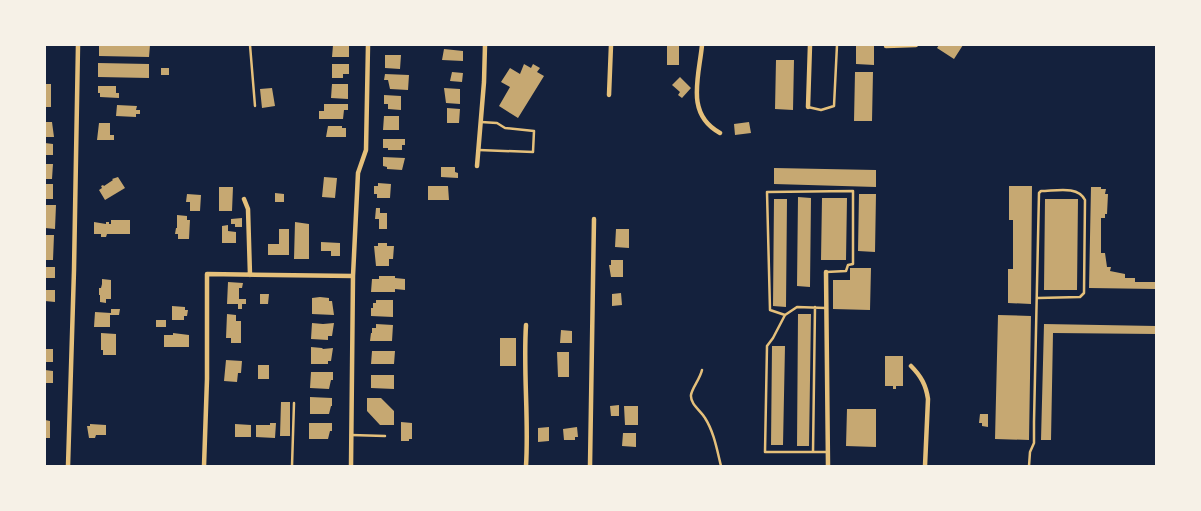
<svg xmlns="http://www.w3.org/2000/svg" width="1201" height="511" font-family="Ubuntu,sans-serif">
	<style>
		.building { fill: #c6a872 }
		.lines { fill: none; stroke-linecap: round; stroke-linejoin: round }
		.service { stroke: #e5c07b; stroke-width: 2.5 }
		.minor { stroke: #e5c07b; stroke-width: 4.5 }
	</style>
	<rect width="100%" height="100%" fill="#14213d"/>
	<path class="building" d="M99,45H150L149,57L99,56Z
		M333,45H349V57H332Z
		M667,45H679V65H667Z
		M856,45H874V65L856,64Z
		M939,45H963L954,59L937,48Z
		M444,49L463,51V61L442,60Z
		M385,55H401L400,69L385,68Z
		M776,60H794L793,110L775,109Z
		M98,63L149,64V78L98,77Z
		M332,64H349V74H343V78H332Z
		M524,64L531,68L533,64L540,68L537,72L544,76L518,118L499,106L510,87L501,82L510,68L520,74Z
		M161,68H169V75H161Z
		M452,72L463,73L462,82L450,81Z
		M855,72H873L872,121H854Z
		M385,74L409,75L408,90L390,89L388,80H384Z
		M680,77L691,88L682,98L678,95L680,92L672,85Z
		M45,84H51V107H45Z
		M332,84H348V99L331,98Z
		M98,86H116V93H119V98L100,97V93H98Z
		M272,88L275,106L262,108L260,89Z
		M444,88L460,89V104L446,103Z
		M384,95L401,96V110L388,109V104H384Z
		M324,104H348V110H344L343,119H319V111H324Z
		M117,105L137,106L136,110H140V114H136V117L116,116Z
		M447,108L460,109L459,123H447Z
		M384,116H399V130H383Z
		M45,122H52L54,137H45Z
		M749,122L751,133L735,135L734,124Z
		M99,123H110V135H114V140H97Z
		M328,126H342V128H346V137H326Z
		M383,139H405V145H402V150H388V148H383Z
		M45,143L53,144V155H45Z
		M383,157L405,158L402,170L387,169V167L383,166Z
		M45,164H53L52,179H45Z
		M441,167H455V172L458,173V178L441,177Z
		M774,168L876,170V187L774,184Z
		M118,177L125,188L105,200L99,190L102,188L101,186L103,185L104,186L113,180L112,179Z
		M324,177L337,178L335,198L322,197Z
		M378,183L391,184L390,198H377V194H374V186H378Z
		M45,184H53V199H45Z
		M428,186H448L449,200H428Z
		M1009,186H1032L1031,304L1008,303V269H1013V220H1009Z
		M219,187H233L232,211H219Z
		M1091,187H1101V189H1106L1105,194H1108L1107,214H1105V218H1101V253H1105L1107,267H1111L1110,271L1125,274V278H1135V282H1156V289L1089,288Z
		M275,193L284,194V202H275Z
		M187,194L201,195L200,211H190V202H186Z
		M859,194H876L875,252L858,251Z
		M798,197L811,198L810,287L797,286Z
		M822,198H847L846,260H821Z
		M774,199H787L786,307L773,306Z
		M1045,199H1078L1077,290H1044Z
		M45,205H56L55,229L45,228Z
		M376,208H380V213H387V229H379V219H375Z
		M177,215L187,216V220H190L189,239H178V234H175L176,228H177Z
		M242,218V227H235V224H231V219Z
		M111,220H130V234H107L106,237H101V234H94V222L106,224V222H109V224H111Z
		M295,222L309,224V259H294Z
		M228,225V231L236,232V243H222V226Z
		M279,229H289V255H268V244H279Z
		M616,229H629V248L615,247Z
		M45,235H54L53,260H45Z
		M321,242L340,243V256H331V251H321Z
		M378,243H387V246H394L393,259H389V266H376L374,246H378Z
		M611,260H623V277H611L609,265H611Z
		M45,267H55V278H45Z
		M850,268H871L870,310L833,309V280H850Z
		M379,276H395V278L405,279V290L395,289V292H371L372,279H379Z
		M102,279L111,280V299H106V303L100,302V295H99V288H101L102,284Z
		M228,282L243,283L242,288H239V299H246V304H242V309H238V304H227Z
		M45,290H55V302L45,301Z
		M621,293L622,305L612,306V294Z
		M260,294H269L268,304H260Z
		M320,297L329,298V301H332L334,315L312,314V298Z
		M376,300H393V317L371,316V308H373V303H376Z
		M172,306L185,307V310H188L187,316H184V320H172Z
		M111,309H120L119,315H110V327H94L95,312L111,313Z
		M227,314L236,315V321H241V343H231V338H226Z
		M798,314H811L809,446H797Z
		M998,315L1031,316L1029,440L995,439Z
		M156,320H166V327H156Z
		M312,323L323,324L334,323L332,336H328V340L311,339Z
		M376,324L393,325L392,341H370L371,333H372V328H376Z
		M1044,324L1156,326V334L1053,333L1051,440H1041Z
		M561,330L572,331V343H560Z
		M101,333L116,334V355H103V350H101Z
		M173,333L189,335V347H164V335H173Z
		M500,338H516V366H500Z
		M772,346H785L783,445H771Z
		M311,347L322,348L323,349L333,348L331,361H328V364H311Z
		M45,349H53V362H45Z
		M372,351H395L394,364H371Z
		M557,352H569V377H558Z
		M885,356H903V386H896V389H893V386H885Z
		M226,360L242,361L241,373H238L237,382L224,381Z
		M258,365H269V379H258Z
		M45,370L53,371V383H45Z
		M311,372H333V380H331L329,389L310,388Z
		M371,375H394V389L371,388Z
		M310,397L332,398V406H331L329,414H310Z
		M367,398H381L394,411V425H380L367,411Z
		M281,402H290V436H280Z
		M619,405V416H611L610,406Z
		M624,406H638V425H625Z
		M847,409H876V447L846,446Z
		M980,414H988V427L982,426V423H979Z
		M45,420L50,421V438H45Z
		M401,422L412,423V439H409V441H401Z
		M270,423H276L275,438L256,437V425H270Z
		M309,423H332V431H330L328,439H309Z
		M90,424L106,425V435H96L95,438H89L87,426H90Z
		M235,424L251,425V437H235Z
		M549,427V441L538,442V428Z
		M577,427L578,437H575V440H564L563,429Z
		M623,433H636V447L622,446Z"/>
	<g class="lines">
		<path class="service" d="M250,45L255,106
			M808,107L821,110L834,106L837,45
			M479,150L533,152L534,131L505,128L497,123L481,122
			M826,272L846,271L848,265L853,264V191L767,192L770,310L785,315L797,307L826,308
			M785,315L773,338L767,346L765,452H828
			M702,370C700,379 692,388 691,395C690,404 701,411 705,418C714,432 717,450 721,466
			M351,435L385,436
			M813,452L815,307
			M292,466L294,403
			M1029,466L1030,452L1034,443V422L1039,193L1041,191C1055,191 1078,185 1085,200L1084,293L1080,297L1038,298"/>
		<path class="minor" d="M702,45C699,77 685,114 720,133
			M886,46L916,45
			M609,95L611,45
			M808,107L810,45
			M477,166L484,82L485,45
			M244,199L248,209L250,275
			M826,272L828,466
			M911,366C921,376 926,385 928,399L925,466
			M68,466L74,270L78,45
			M204,466L207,379V274L353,276
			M351,466L353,276L358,173L366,150L368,45
			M526,466C529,419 523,372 526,325
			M590,466L594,219"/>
	</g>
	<rect width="1201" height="511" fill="none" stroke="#f6f1e7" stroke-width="92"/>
</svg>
